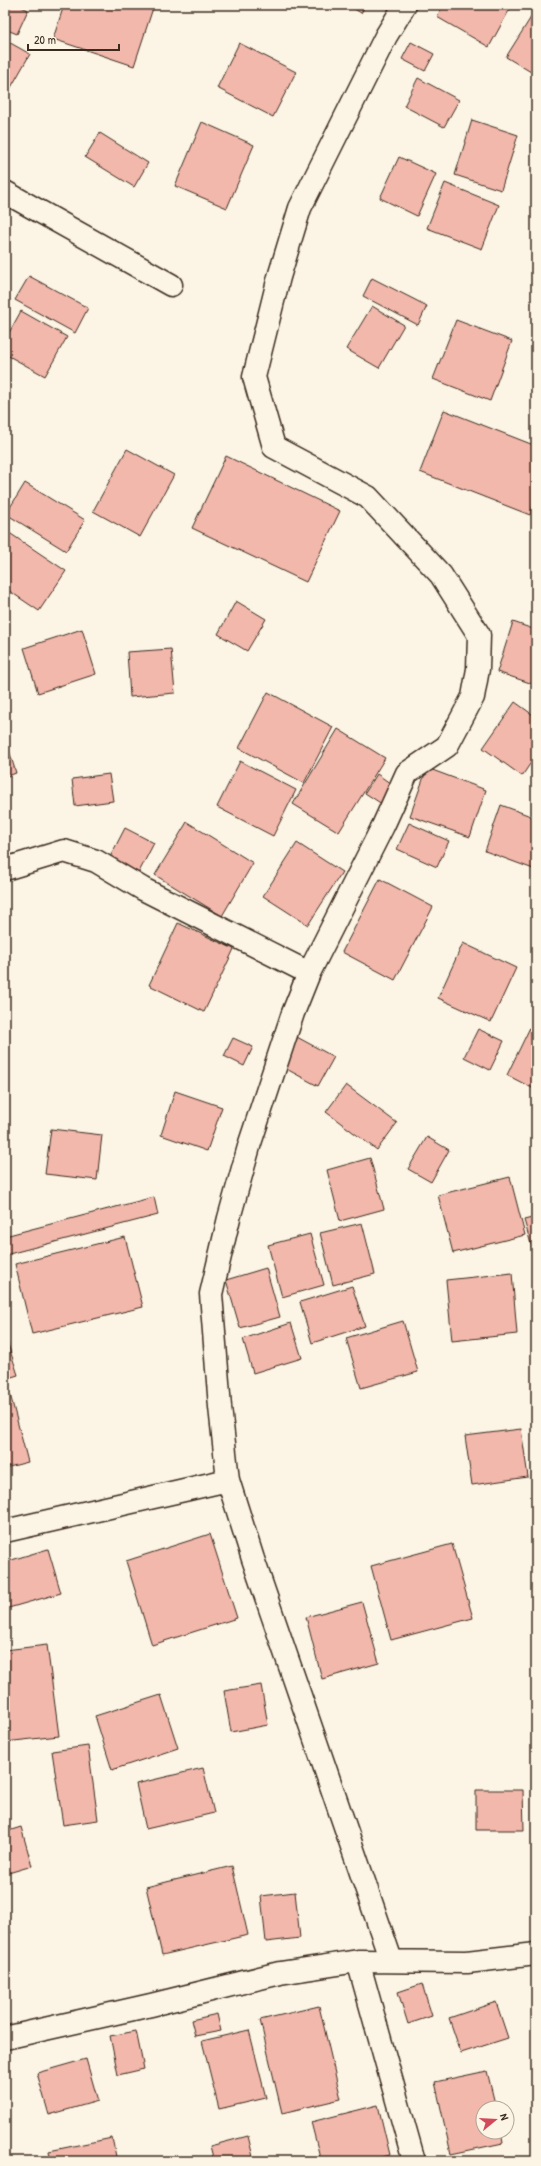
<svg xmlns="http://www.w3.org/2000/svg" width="541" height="2166" font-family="'Patrick Hand',sans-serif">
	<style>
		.building { fill: #f2b8ab; stroke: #3b2a1e }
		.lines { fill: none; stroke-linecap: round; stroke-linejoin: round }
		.minor-casing { stroke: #3b2a1e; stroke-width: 25 }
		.minor { stroke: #fcf5e5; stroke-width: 22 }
	</style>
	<rect width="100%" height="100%" fill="#fcf5e5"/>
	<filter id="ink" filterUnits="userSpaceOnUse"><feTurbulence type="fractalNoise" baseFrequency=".025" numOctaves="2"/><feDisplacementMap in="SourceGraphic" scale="8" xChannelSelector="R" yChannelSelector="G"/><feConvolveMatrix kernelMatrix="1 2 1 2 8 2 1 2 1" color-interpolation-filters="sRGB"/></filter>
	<g filter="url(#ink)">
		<path class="building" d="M5,5H18L28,10L17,34L5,29Z
			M64,5H154L134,66L53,39Z
			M348,5H366L361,13Z
			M443,5H512L489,47L437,17Z
			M535,11L536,12V75L506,57Z
			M5,40L30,54L5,98Z
			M411,42L434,54L425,71L402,59Z
			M239,43L296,72L273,117L217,88Z
			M418,78L459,100L444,127L404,106Z
			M472,120L518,135L501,190L455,175Z
			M202,122L254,145L227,208L175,186Z
			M100,133L148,163L134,187L85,157Z
			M399,157L436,174L417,216L380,198Z
			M445,183L499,205L482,249L427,228Z
			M29,276L88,308L75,333L15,300Z
			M372,278L427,306L418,325L363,296Z
			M372,306L404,325L379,368L346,349Z
			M21,311L67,337L45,376L5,354V340Z
			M456,320L512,341L490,401L433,379Z
			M444,410L536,446V498L530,515L420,472Z
			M127,449L174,475L140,537L93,511Z
			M226,456L340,511L306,582L192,528Z
			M25,483L85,520L66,551L6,514Z
			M5,530L66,571L39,611L5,588Z
			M236,601L266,619L247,651L218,634Z
			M513,622L536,630V685L497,672Z
			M82,629L96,674L38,693L24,648Z
			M171,649L175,693L130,697L127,652Z
			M268,692L333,727L304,783L239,748Z
			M515,702L536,717V755L522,776L483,748Z
			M338,729L385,758L339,832L293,804Z
			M8,747L16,773L5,777V748Z
			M240,761L296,790L273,836L217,807Z
			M427,768L486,790L470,837L410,816Z
			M109,774L113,801L75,806L72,779Z
			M377,774L397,788L385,806L365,793Z
			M501,805L536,818V870L485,851Z
			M187,822L253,863L222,916L155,875Z
			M409,823L449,841L437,867L397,849Z
			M125,828L154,843L138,874L109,859Z
			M297,843L342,872L308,925L263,896Z
			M380,879L433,907L395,980L342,952Z
			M178,923L234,949L204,1012L149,985Z
			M463,943L516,968L491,1022L438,998Z
			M536,1015V1090L507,1075Z
			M478,1029L504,1041L490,1070L464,1057Z
			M295,1036L334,1057L318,1086L279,1065Z
			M233,1038L253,1047L244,1066L224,1056Z
			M346,1085L397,1123L377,1150L326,1112Z
			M175,1091L222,1107L207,1151L161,1135Z
			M51,1129L102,1135L97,1180L45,1174Z
			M427,1137L449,1150L431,1182L408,1169Z
			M370,1158L384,1209L340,1221L327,1170Z
			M510,1177L525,1235L453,1253L438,1195Z
			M154,1197L158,1215L5,1255V1236Z
			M536,1217V1250L533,1251L524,1220Z
			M362,1223L375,1274L333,1285L320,1233Z
			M310,1234L324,1285L282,1297L268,1245Z
			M125,1237L143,1307L32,1334L15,1264Z
			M266,1268L280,1317L240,1328L226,1280Z
			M512,1273L517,1334L452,1341L446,1280Z
			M352,1286L365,1326L312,1343L300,1302Z
			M403,1321L418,1372L361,1388L346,1338Z
			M291,1323L302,1358L253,1373L243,1339Z
			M5,1335L18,1375L5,1379Z
			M10,1394L28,1462L5,1468V1395Z
			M521,1429L528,1477L472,1485L465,1436Z
			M210,1534L237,1618L152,1645L126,1561Z
			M452,1544L473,1618L391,1640L371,1566Z
			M48,1549L61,1593L5,1609V1562Z
			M362,1602L379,1663L322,1679L306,1617Z
			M47,1645L59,1736L5,1742V1650Z
			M261,1685L268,1725L231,1732L224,1691Z
			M161,1695L178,1748L112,1770L95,1716Z
			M88,1746L98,1820L63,1825L52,1751Z
			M203,1768L214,1813L146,1829L136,1784Z
			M476,1790H523L524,1830H476Z
			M21,1827L32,1866L5,1874V1832Z
			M232,1866L248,1935L162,1955L146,1887Z
			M295,1892L300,1938L266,1942L261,1896Z
			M5,1903L11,1933L5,1935Z
			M422,1984L432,2016L408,2024L398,1992Z
			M496,2002L508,2038L461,2053L449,2018Z
			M319,2006L341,2099L282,2113L260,2020Z
			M217,2014L221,2031L195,2036L191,2020Z
			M249,2030L266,2098L219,2109L202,2041Z
			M136,2031L144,2069L118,2075L110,2036Z
			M86,2059L98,2101L49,2115L37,2073Z
			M487,2071L496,2108H483V2132H501L503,2143L451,2154L435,2082Z
			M378,2105L390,2155L368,2161H321L311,2122Z
			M248,2136L254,2161H214L210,2146Z
			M112,2138L117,2161H51L49,2151Z"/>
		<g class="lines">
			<g class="minor-casing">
				<path id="minor" d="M5,192L171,285
					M5,869L64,851L96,861L143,889L309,973
					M5,1531L228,1480
					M391,1960L253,1559L228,1480L220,1407L211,1294L229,1218L250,1143L293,1013L309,973L383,826L407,773L447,746L473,697L478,669L479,635L441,575L368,497L274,447L254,377L279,277L300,208L386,36L405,5
					M358,1961L414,2161
					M5,2038L151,2005L280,1973L358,1961L467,1962L536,1954"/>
			</g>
			<use href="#minor" class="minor"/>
		</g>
	</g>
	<rect width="541" height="2166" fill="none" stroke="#fcf5e5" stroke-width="20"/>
	<rect x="10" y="10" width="521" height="2146" fill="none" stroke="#3b2a1e" stroke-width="1.5" filter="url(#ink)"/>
	<g transform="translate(495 2120) rotate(72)"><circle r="19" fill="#fcf5e5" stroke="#afa495"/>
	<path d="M0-3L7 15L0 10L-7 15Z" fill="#d1495b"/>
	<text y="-6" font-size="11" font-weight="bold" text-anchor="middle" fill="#3b2a1e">N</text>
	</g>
	<path d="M28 44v6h91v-6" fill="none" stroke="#3b2a1e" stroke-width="2"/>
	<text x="34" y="44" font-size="12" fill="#3b2a1e" stroke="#fcf5e5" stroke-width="3" paint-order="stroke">20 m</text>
</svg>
